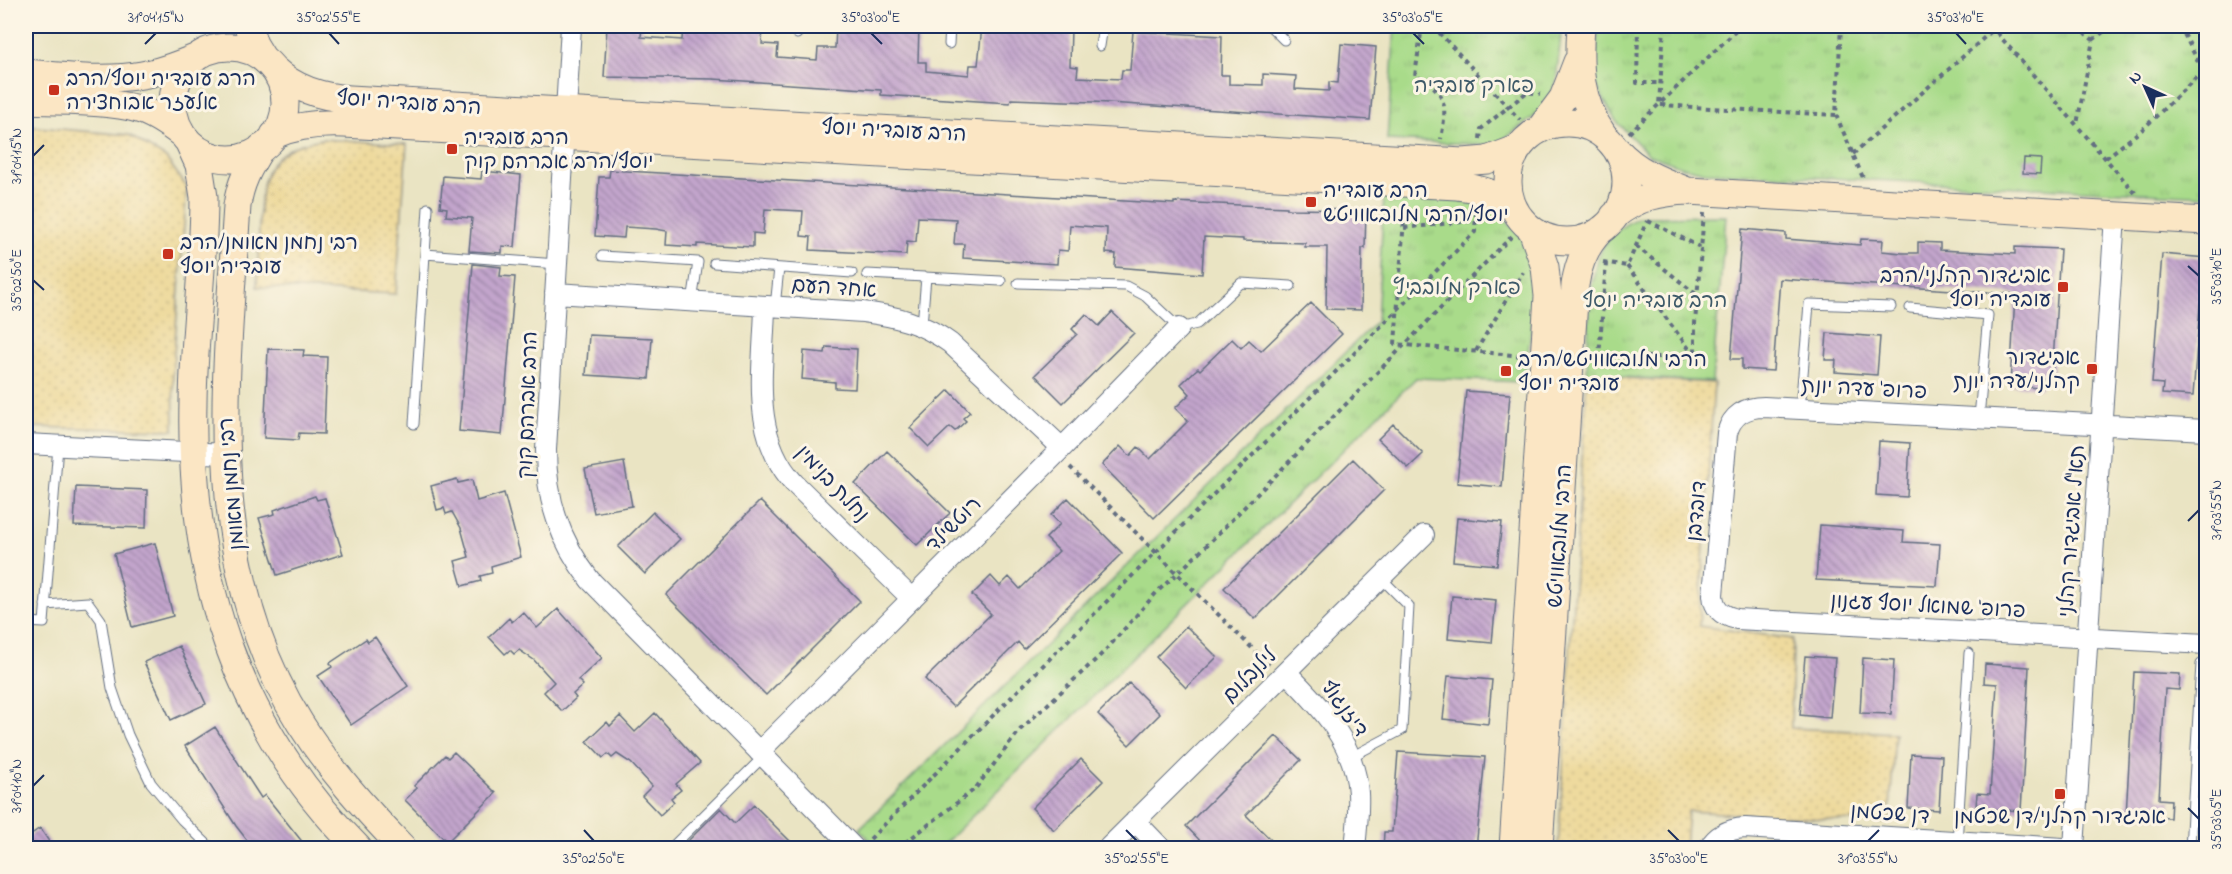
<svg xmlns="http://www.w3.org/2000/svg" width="2232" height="874" font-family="'Indie Flower','Playpen Sans Hebrew',sans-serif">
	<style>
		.sand { fill: url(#sand-dots); stroke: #84847e; stroke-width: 1.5 }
		.park { fill: url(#park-tufts); stroke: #628574; stroke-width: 1.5 }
		.building { fill: url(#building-back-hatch) }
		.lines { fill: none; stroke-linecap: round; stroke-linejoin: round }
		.lane-casing { stroke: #636e81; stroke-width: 11 }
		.street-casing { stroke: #636e81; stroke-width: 22 }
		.secondary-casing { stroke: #636e81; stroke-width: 29 }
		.path { stroke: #636e81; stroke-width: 4; stroke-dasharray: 4.5 4.5; stroke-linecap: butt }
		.lane { stroke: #fff; stroke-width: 9 }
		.street { stroke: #fff; stroke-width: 20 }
		.secondary { stroke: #fbe6c4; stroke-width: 27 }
		.ticks { fill: none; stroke: #1b2f5e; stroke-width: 2 }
		.poi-dot { fill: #c8321e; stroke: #fcf5e5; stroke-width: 2 }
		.labels { text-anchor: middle; stroke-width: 6; stroke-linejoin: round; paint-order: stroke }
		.poi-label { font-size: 21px; fill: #1b2f5e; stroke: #fcf5e5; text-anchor: start }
		.park-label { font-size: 21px; fill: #3e5a69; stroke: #fcf5e5 }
		.street-label { font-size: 21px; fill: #1b2f5e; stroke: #fcf5e5 }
		.neatline { fill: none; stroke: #1b2f5e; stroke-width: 2 }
		.ticks-label { font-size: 15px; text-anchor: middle; fill: #1b2f5e }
	</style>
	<defs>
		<pattern id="sand-dots" width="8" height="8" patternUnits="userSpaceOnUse" patternTransform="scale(1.5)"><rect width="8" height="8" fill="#eeda9e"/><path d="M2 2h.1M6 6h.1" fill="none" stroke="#ccbb8a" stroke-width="1.8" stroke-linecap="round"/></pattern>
		<pattern id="park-tufts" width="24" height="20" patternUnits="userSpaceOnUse" patternTransform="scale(1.5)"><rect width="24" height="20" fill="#a9db8a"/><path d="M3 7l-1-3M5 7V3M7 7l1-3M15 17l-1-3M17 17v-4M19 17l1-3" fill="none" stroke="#91bc7a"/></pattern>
		<pattern id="building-back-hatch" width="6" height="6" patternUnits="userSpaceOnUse" patternTransform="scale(1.5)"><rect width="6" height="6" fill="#c3a5cc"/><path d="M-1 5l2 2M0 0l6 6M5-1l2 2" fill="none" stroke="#9e87a9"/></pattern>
	</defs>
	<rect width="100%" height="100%" fill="#fcf5e5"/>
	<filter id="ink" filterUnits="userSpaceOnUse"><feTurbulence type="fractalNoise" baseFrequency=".0167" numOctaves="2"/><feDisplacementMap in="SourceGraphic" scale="12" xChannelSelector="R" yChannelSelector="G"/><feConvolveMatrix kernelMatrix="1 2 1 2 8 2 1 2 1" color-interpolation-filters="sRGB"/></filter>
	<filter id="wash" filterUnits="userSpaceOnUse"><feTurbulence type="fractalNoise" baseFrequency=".008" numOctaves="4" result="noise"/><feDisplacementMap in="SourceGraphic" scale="24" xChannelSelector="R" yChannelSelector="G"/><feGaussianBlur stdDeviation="1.35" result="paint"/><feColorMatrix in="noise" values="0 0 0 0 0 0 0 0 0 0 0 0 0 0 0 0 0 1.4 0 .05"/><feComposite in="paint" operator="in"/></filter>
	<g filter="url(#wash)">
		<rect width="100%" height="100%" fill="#eae4c3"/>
		<path class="sand" d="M26,126L129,135L166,158L187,187L173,367L174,430L26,427Z
			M322,139L407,144L396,294L257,287C258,266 259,246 259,226C261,174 266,149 322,139Z
			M1587,376L1714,383L1699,626L1793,639L1791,728L1895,733L1889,823L1688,811L1685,848H1558Z"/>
		<path class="park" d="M1395,26H1562L1556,81L1547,107L1500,142L1490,145L1387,140Z
			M1598,26H2206V196L1705,172L1683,167L1649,155L1615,120L1595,83Z
			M1384,195L1461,198L1480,203L1502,216L1524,240L1538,279L1524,382L1416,378L940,848H878L859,829L1377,321Z
			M1726,216L1712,382L1587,375C1589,338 1586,272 1606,242C1613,231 1628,223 1639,217Z"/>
		<g id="blocks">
			<path class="building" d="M607,26H642L641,37L682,40L683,26H763L762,44L778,45L777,57L817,60L818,48H835L836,26H919L918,62H926V71L969,75L970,65H978L982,26L1036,31V26L1071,28L1070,66L1078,67L1077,77L1121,79L1122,70H1130L1133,31L1222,36L1221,75H1229V84L1263,85V74L1296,76L1295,89L1329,91V82L1338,83L1341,44L1376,47L1370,120L1093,102L1011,99L1010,103L881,95V90L713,79L604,77Z
				M2024,158L2041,159L2040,174L2023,173Z
				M610,170L1174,204V202L1287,207V209L1366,210L1365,248H1362L1361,310L1326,309L1327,247H1305V243L1243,241V239L1204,237L1202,274L1115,267L1116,254L1106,253L1107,228L1070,225L1068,251L1058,250L1057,264L963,258L964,244H954L956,219L938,218L918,217L916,242L907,241L906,255L810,250L811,237L801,236L803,211L765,209L763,234L753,233V247L697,244V247L666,245L667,231L656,229L625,227L624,238L595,236L599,177H609Z
				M482,171L521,175L515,247L502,246V253L469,251L472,218L446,216L447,208L440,207L443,176L481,179Z
				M1742,229L1786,233V239L1860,245L1861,239L1883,240L1882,251L1902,253H1918V242L1940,243V250L2015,254V247L2060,249L2052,379L2042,378L2041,388L2010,386L2015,294L1780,279L1773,371L1742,369V359H1731Z
				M2162,254L2206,258V304H2200L2193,396L2162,394L2163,384L2152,383Z
				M473,264L501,267L500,276L515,277L502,435L459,431Z
				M1311,303L1342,334L1154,518L1102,465L1120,446L1130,456L1138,447L1150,459L1188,421L1175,408L1190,394L1181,384L1198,368L1200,370L1232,339L1241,348L1249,340L1261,351Z
				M1112,312L1134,333L1063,403L1035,375L1077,334L1072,329L1086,314L1099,326Z
				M1827,333L1880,337L1877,375L1835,372L1836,360H1825Z
				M589,335L652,338L649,379L586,375Z
				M826,347L857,349L855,389L835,388V382L802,379L804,351L825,353Z
				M268,349L304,350L303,356L327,357L324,434L299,433L298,440L264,438Z
				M949,390L970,412L963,418L966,421L955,431L950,427L929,447L910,428Z
				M1466,391L1510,394L1502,487L1457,483Z
				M1393,424L1423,454L1408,468L1378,439Z
				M1879,441L1910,443L1907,497L1876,495Z
				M887,451L950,513L917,545L855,484Z
				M1353,459L1384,490L1255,619L1224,588Z
				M624,462L632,506L594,513L585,469Z
				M457,479L458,483L472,480L477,501L504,493L521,557L491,566L492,573L480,576L481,581L462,586L455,561L469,557L461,528L452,512L446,514L444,508L437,510L431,486Z
				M76,487L147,490L146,528L74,526Z
				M315,496L317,500L325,498L343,554L277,575L259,518L275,514L274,510Z
				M1068,498L1122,553L1024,649L1018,642L953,707L925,679L991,614L972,595L991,576L1000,586L1009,577L1020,589L1059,551L1046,538L1060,524L1051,515Z
				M760,501L860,601L766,695L666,595Z
				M653,512L680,539L645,574L618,547Z
				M1457,518L1502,522L1497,565L1453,561Z
				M1820,525L1904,531L1903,542L1940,544L1937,586L1816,580Z
				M155,543L173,616L132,627L114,554Z
				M1452,596L1496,600L1492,643L1448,639Z
				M558,609L602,658L578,680L583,685L573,694L576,698L562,711L544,692L554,682L534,660L519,650L514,654L510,650L505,654L489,637L509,618L512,622L523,612L537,628Z
				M1186,626L1217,657L1186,688L1156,657Z
				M375,637L408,686L351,725L318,676L332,667L330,663L366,639L368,642Z
				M179,646L206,704L171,720L144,662Z
				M1805,656L1835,658L1830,718L1800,715Z
				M1863,658L1894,660L1891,714L1860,713Z
				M1985,664L2029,667L2021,811L1976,808L1977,793L1990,794L1997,684L1984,683Z
				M2134,672L2180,674L2179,690L2165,689L2159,799L2171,800L2170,818L2126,816Z
				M1448,676L1492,680L1488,724L1443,719Z
				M1129,683L1160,714L1129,745L1098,714Z
				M655,713L700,763L676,784L681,790L671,798L674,802L660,815L642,796L652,786L631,763L617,754L612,758L608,754L603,758L587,741L607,722L610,726L620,716L635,732Z
				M215,727L261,798L265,795L308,849H254L236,826L185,746Z
				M1276,736L1301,760L1246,815L1280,849H1208L1186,826Z
				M454,752L496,793L447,842L405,800L417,788L414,786L445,755L448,758Z
				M1398,752L1485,757L1476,849H1383L1384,832H1392Z
				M1911,754L1942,756L1939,810L1908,808Z
				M1081,759L1103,781L1054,830L1032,808Z
				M754,805L798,849H695L688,841L721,808L735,823Z
				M40,828L54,849H26V838Z"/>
		</g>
	</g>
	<g filter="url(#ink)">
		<use href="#blocks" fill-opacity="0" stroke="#636e81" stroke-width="1.5"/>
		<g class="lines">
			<g class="lane-casing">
				<path id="lane" d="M1270,26L1284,40
					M797,34L799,26
					M949,44L950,26
					M1100,46L1103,26
					M425,254L557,264
					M602,256L698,262L692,302
					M714,263L852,273
					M867,274L1001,281
					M1018,283L1126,286L1145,296L1179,328L1197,324L1241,283L1291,286
					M775,307L779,268
					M1910,308L1988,315L1979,418
					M922,325L926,277
					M1800,409L1809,304L1891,307
					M414,424L428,208
					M45,605L88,602L101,620L112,688L128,735L151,783L182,820L211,848
					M26,622L44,623L58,446
					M1351,757L1402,730L1409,606L1381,578
					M1957,843L1969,653
					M675,848L673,846L763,757
					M2190,848L2201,664"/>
			</g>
			<g class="street-casing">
				<path id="street" d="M571,26L546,450C546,500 560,541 590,580L854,848
					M555,293L863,312C896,316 923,323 950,343L1062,448
					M765,306C764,367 749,434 794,483L912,599
					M2206,430L1764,407C1745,407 1732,415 1727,433L1713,595C1714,610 1723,616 1737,619L2206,644
					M26,444L225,454
					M1286,672C1320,706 1355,742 1358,793C1359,811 1357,830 1355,848
					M759,752L1062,448L1179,328
					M1135,821L1161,848
					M1108,848L1424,535
					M1709,848C1717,834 1729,829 1745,828L2063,848
					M2074,848L2115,216"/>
			</g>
			<g class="secondary-casing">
				<path id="secondary" d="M248,26L254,44L262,57
					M1581,26C1578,66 1579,101 1604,136
					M173 103a56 56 0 1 1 112 0a56 56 0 1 1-112 0Z
					M275,70C295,89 322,97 350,99L1463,162L1487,160L1519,148
					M26,73C64,76 104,82 142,75C160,72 178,65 195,58
					M26,100C60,102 106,100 138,109C155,114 170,125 183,135
					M1508 182a59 59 0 1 1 118 0a59 59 0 1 1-118 0Z
					M1540,129L1563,98L1577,62
					M274,135C296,125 320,123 344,124L1457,186C1478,188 1498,193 1514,209
					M189,143L199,165L204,197C204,265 194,333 193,401C189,575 234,723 358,848
					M261,148C249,167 240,183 237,206C226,382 201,564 300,723C329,769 365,809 403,848
					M1617,150C1636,171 1659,180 1685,190
					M1614,216C1637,197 1660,192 1689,191L2206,221
					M1513,848L1548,296L1545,267L1532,230
					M1539,848L1575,285C1578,264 1586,245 1601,230"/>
			</g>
			<path class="path" d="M1422,26L1415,76C1448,90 1447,107 1441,139
				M1433,26L1520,120
				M1638,26L1637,83H1660
				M1664,26L1659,105L1836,115L1841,26
				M1991,26L2136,194
				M2077,26L2093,40L2077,124
				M2180,26L2203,71L2206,73
				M2093,40L2111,26
				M1836,115L1864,180
				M1629,133L1741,26
				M1480,139L1481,129L1527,92L1540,94
				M1853,154L1994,29
				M2106,158L2144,128L2203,71
				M1405,205L1395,344L1523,356
				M1648,221L1700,247
				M1404,228L1490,219
				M1636,246L1697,295
				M1603,262L1627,266L1647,221
				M1627,266L1693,354
				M1476,351L1523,272
				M1592,357H1695V323L1704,213
				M1599,357L1606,263
				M1070,467L1269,665
				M870,839L1475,232L1476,212
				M898,848L975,789L1020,730L1105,651L1157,592L1198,554L1512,236"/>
			<use href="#lane" class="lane"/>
			<use href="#street" class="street"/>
			<use href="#secondary" class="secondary"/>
		</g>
	</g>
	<path class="ticks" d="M329,33L339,44M871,33L882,44M1413,33L1424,44M1956,33L1966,44M145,44L156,33M33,156L44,145M2188,266L2199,276M33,280L44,290M2188,521L2199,510M33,786L44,775M2188,808L2199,819M584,830L594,841M1126,830L1137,841M1668,830L1679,841M1868,841L1879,830"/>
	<g class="poi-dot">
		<rect x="48" y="84" width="12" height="12" rx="3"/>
		<rect x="446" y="143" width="12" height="12" rx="3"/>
		<rect x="1305" y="196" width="12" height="12" rx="3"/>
		<rect x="162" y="248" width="12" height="12" rx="3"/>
		<rect x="2057" y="281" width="12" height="12" rx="3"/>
		<rect x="2086" y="363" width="12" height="12" rx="3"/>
		<rect x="1500" y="365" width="12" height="12" rx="3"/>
		<rect x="2054" y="788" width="12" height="12" rx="3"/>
	</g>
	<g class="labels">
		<g class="poi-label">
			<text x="66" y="85">הרב עובדיה יוסף/הרב<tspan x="66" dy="24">אלעזר אבוחצירה</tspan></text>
			<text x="464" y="144">הרב עובדיה<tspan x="464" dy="24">יוסף/הרב אברהם קוק</tspan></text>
			<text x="1323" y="197">הרב עובדיה<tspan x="1323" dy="24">יוסף/הרבי מלובאוויטש</tspan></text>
			<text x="180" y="249">רבי נחמן מאומן/הרב<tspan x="180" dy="24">עובדיה יוסף</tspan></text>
			<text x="2051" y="282" text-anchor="end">אביגדור קהלני/הרב<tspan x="2051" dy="24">עובדיה יוסף</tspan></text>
			<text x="2080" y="364" text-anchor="end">אביגדור<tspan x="2080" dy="24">קהלני/עדה יונת</tspan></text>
			<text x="1518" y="366">הרבי מלובאוויטש/הרב<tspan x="1518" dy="24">עובדיה יוסף</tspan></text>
			<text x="2060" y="823" text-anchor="middle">אביגדור קהלני/דן שכטמן</text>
		</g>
		<g class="park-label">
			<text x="1474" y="92">פארק עובדיה</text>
			<text x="1457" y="294">פארק מלובביץ</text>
			<text x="1655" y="307">הרב עובדיה יוסף</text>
		</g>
		<g class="street-label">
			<text transform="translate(409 102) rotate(4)" y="7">הרב עובדיה יוסף</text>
			<text transform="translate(894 130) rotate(3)" y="7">הרב עובדיה יוסף</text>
			<text transform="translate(834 287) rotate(4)" y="7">אחד העם</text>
			<text transform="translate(1864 388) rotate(3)" y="7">פרופ' עדה יונת</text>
			<text transform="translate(527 405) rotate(-88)" y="7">הרב אברהם קוק</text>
			<text transform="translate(833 483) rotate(47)" y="7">נחלת בנימין</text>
			<text transform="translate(231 484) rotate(-95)" y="7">רבי נחמן מאומן</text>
			<text transform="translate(1696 511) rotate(-85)" y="7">דובדבן</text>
			<text transform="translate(953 524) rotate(-45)" y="7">רוטשילד</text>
			<text transform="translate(2071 531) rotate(-86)" y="7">תא"ל אביגדור קהלני</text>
			<text transform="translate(1559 536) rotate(-86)" y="7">הרבי מלובאוויטש</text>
			<text transform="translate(1928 605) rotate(3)" y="7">פרופ' שמואל יוסף עגנון</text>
			<text transform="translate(1249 675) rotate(-45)" y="7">לילנבלום</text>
			<text transform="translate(1345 708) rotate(54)" y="7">דיזנגוף</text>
			<text transform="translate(1890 813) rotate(4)" y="7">דן שכטמן</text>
		</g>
	</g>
	<rect width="2232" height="874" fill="none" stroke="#fcf5e5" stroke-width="66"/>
	<g transform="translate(2145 87) rotate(315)" stroke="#fcf5e5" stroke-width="4.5" paint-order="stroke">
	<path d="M0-4.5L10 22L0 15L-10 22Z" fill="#1b2f5e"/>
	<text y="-9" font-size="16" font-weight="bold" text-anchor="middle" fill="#1b2f5e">N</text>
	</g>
	<rect x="33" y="33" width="2166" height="808" class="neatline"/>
	<g class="ticks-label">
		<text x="156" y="22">31°04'15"N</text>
		<text x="329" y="22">35°02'55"E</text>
		<text x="871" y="22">35°03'00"E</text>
		<text x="1413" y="22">35°03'05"E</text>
		<text x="1956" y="22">35°03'10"E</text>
		<text transform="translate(16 156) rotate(-90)" y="5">31°04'15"N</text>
		<text transform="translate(2216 276) rotate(-90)" y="5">35°03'10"E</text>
		<text transform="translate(16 280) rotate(-90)" y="5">35°02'50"E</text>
		<text transform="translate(2216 510) rotate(-90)" y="5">31°03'55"N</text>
		<text transform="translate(16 786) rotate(-90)" y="5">31°04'10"N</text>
		<text transform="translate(2216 819) rotate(-90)" y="5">35°03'05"E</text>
		<text x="594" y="863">35°02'50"E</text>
		<text x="1137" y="863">35°02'55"E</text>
		<text x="1679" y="863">35°03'00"E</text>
		<text x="1868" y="863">31°03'55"N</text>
	</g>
</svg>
